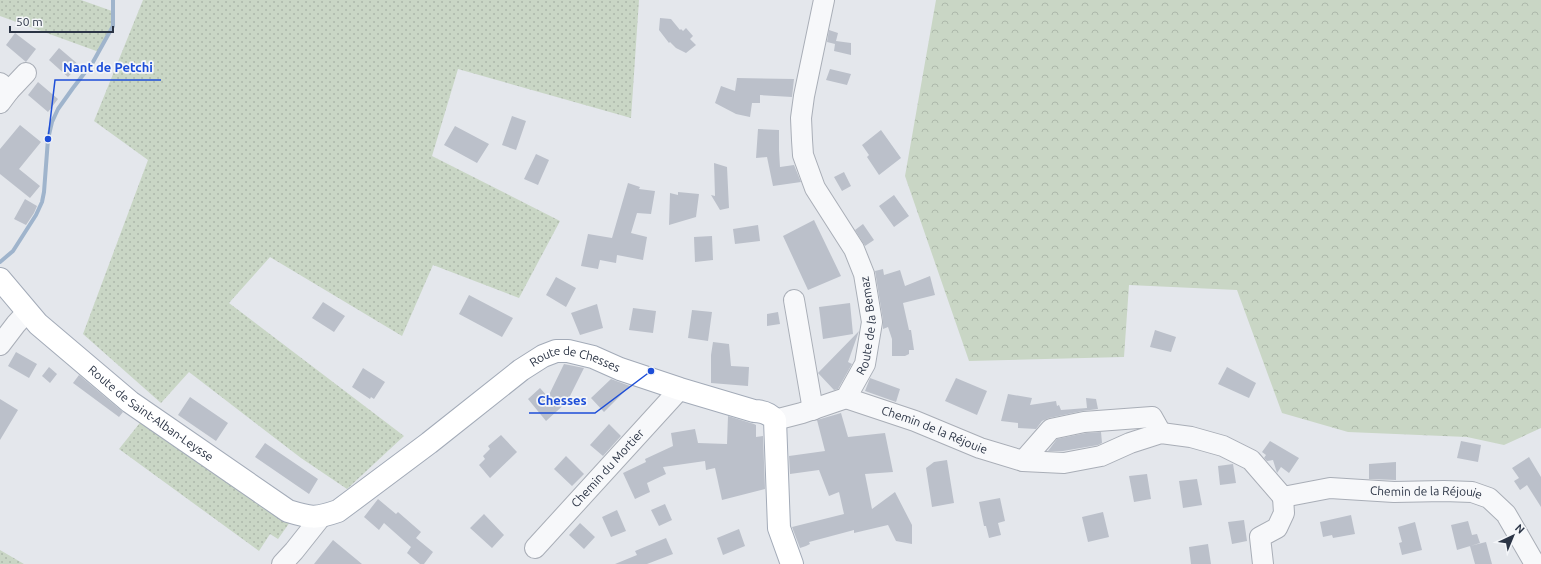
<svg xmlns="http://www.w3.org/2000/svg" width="1541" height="564" font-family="Ubuntu,sans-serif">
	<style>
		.grass { fill: url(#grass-dots) }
		.forest { fill: url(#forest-crowns) }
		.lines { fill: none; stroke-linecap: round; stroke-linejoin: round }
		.stream { stroke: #9fb4cc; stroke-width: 4 }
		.building { fill: #bbc0ca }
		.minor-casing { stroke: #a9aeb7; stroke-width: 22 }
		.major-casing { stroke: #a3abb8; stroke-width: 24 }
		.minor { stroke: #f7f8fa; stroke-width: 20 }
		.major { stroke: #fff; stroke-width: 22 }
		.labels { text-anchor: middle; stroke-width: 3.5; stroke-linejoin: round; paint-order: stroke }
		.street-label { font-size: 12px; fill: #2b3445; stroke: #f4f6f9 }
		.leader { fill: none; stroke: #1d4ed8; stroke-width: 1.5 }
		.callout-dot { fill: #1d4ed8; stroke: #f4f6f9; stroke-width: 1.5 }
		.callout-label { font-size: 13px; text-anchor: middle; font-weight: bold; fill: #1d4ed8; stroke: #f4f6f9; stroke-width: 3.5; stroke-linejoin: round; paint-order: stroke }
	</style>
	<defs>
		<pattern id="grass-dots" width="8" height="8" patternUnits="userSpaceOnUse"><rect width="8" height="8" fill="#c9d6c5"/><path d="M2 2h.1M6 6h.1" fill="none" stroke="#adb8ab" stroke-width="1.8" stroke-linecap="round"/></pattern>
		<pattern id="forest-crowns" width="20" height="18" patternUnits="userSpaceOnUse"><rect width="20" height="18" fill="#c9d6c5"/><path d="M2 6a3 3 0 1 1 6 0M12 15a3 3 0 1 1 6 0" fill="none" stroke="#adb8ab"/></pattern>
	</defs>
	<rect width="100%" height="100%" fill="#e4e7ec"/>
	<path class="grass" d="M0,0H81L112,11L113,26L99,52L0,16Z
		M143,0H639L631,118L458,69L432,156L560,221L519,298L433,265L402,336L270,257L229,303L404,436L347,489L301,458L189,372L161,403L83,334L148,160L94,121Z
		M143,419L290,522L278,539L270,534L259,551L119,449Z
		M0,550L24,564H0Z"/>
	<path class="forest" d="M936,0H1541V428L1504,445L1467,437L1348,432L1282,413L1237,290L1129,285L1124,357L969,361L905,176Z"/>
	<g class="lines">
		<path class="stream" d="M0,262L13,251L36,215L42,202L44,192L48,139L52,122L58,109L73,88L93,62L113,26V0"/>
	</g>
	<path class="building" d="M660,18L671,19L680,30L681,29L683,31L686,28L693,36L690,39L696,45L686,53L676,48L670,42L669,43L659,30Z
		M829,30L838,33L836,41L851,43V55L834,51L835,44L827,42Z
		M15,33L36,49L26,62L6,45Z
		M59,48L79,65L68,77L49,60Z
		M830,69L851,74L847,85L826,80Z
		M737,78L794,79L792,97L760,95V103H752L750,117L736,114L715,103L721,86L735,91Z
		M38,82L58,99L48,112L28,95Z
		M512,116L526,121L516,150L502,145Z
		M20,125L41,142L19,169L40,186L30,198L0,174V149Z
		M455,126L489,144L477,163L444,145Z
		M758,129L779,130V150L780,167L794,165L801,182L773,186L767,157L756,158Z
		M881,130L901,158L879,175L867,157L869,155L862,145Z
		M536,154L549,160L538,185L524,179Z
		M714,163L727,167L729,208L720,210L711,195L715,196Z
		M844,172L851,186L842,191L834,177Z
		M628,183L640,187L639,189L655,191L651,214L637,213L631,233L647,237L643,260L617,255L616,263L600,260L598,269L581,266L588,234L612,238Z
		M678,192L699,194L696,217L669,225L670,193L678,195Z
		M894,195L909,216L894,227L879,206Z
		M25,199L37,206L34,213L26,225L14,219Z
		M814,220L841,276L808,290L783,236Z
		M863,224L874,240L865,246L855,230Z
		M758,225L760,241L735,244L733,229Z
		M712,236L713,260L695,262L694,237Z
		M883,269L884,275L900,270L905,286L930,276L935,295L903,303L909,330H911L914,350H909V354L905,356H892V339L888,327L883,329V320L875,271Z
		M556,277L576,288L566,307L546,295Z
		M469,295L513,318L502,337L459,314Z
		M323,302L345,316L334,332L312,318Z
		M850,303L853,334L823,339L819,307Z
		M597,304L603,328L580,335L571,313Z
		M633,308L656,311L653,333L629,330Z
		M692,310L712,312L708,341L688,338Z
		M778,312L780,324L767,326V314Z
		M1155,330L1176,337L1171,352L1150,347Z
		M859,331L848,362L852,364L838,389L834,390L818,373Z
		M713,342L729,344L731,366L749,367L748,386L711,383V355Z
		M16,352L37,364L29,378L8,366Z
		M564,364L584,368L567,402L546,421L528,399L540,388L548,397Z
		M49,367L57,374L50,383L42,376Z
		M1227,367L1256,383L1249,398L1218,384Z
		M363,368L385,382L374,399L371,397L370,399L352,387Z
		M79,375L123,412L119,417L73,383Z
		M870,378L900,389L896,402L865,391Z
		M956,378L987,391L977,415L945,401Z
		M611,379L630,386L604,412L591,398Z
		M1008,394L1032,398L1030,405L1056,401L1057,406L1059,405L1061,410L1087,408L1086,398L1096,399L1098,409L1082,411L1049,418L1042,421L1036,429L1018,428V423L1001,421Z
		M190,397L228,423L216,441L178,415Z
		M0,399L18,410L0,440Z
		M841,413L848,437L885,433L893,472L865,474L872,509L895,492L912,525V544L896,541L888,525L854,533V530L809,542L810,544L806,546L800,548L792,527L844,514L839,492L829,496L819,470L790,474L789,456L825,451L817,420Z
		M728,416L754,424L756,425V437L763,436L765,489L722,500L715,468L706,470L705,461L663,467L666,474L647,483L650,492L635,499L623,473L646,462L645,459L673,446L671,433L695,429L698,443L727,444Z
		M609,424L621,436L603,456L590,445Z
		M1101,432L1102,443L1098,445L1063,451H1048L1057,439L1086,433Z
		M501,435L517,452L490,478L479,465L485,459L483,456L490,449L488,446Z
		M1270,441L1299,458L1289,473L1281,467L1277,473L1273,460L1267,461L1264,458L1266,455L1262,452Z
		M1461,441L1481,445L1478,462L1457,458Z
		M265,443L318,479L309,494L255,457Z
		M566,456L584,474L572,486L554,469Z
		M1529,457L1541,477V507L1527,485L1520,490L1514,481L1519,478L1512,468Z
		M947,460L954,503L932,507L926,468L934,462Z
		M1396,462V480L1369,479V464Z
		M1233,464L1236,483L1220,485L1218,466Z
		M1147,474L1151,499L1134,502L1129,476Z
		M1197,479L1202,505L1183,508L1179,481Z
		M1000,498L1005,521L998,523L1001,535L989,538L986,526H984L979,502Z
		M378,499L396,514L398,512L421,532L416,538L433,552L424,564H420L407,553L411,547L384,523L379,530L364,517Z
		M665,504L672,520L659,526L651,510Z
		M617,510L626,531L611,537L602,517Z
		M1103,512L1109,537L1088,542L1082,517Z
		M484,514L504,535L492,548L470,528Z
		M1351,515L1355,534L1333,538L1332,535L1323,537L1320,522Z
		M1244,520L1247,541L1232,544L1228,522Z
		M1468,521L1472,535L1477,534L1480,543L1457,550L1451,525Z
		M1415,522L1422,550L1402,555L1399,543L1402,542L1398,527Z
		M580,523L595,537L584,549L569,535Z
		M739,529L745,546L723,555L717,538Z
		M666,538L673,554L647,564H615L637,555L635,551Z
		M333,540L362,564H314Z
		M1486,542L1492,564H1475L1470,546Z
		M1208,544L1211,564H1191L1189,547Z"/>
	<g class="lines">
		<g class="minor-casing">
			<g id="minor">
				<path d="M0,83L9,91L0,103"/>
				<path d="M9,91L26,73"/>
				<path d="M794,300L813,410"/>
				<path d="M0,345L16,324L27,312"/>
				<path id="s1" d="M846,398L915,421L980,448L1023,461L1064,463L1101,456L1130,443L1161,433L1191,437L1223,446L1251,460L1283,497L1330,488L1394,492L1444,491L1472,492L1489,498L1506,514L1535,564"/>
				<path id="s2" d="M775,420L802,413L846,398L865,364L872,322L864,274L854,249L815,188L803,155L802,140L801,118L804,96L824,0"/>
				<path d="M1023,461L1051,429L1084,422L1152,417L1161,433"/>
				<path id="s3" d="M535,548L680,389"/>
				<path d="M282,564L294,551L321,517"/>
				<path d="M1263,564L1260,537L1277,528L1284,513L1283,497"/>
			</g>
		</g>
		<g class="major-casing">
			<g id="major">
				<path id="s4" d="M0,279L38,324L130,402L288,511C311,518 315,519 338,511L429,443L521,370L543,356L556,351H568L593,357L620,369L680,389L754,411C763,411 770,414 775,420L779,528L792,564"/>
			</g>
		</g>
		<use href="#minor" class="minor"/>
		<use href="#major" class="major"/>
	</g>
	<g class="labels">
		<g class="street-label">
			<text dy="4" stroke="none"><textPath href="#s2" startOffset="152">Route de la Bemaz</textPath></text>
			<text dy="4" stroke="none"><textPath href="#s4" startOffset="713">Route de Chesses</textPath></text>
			<text dy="4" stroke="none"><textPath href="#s4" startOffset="203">Route de Saint-Alban-Leysse</textPath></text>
			<text dy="4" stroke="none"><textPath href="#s1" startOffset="94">Chemin de la Réjouie</textPath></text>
			<text dy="4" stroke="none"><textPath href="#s3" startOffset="108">Chemin du Mortier</textPath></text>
			<text dy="4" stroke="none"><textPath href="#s1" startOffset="619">Chemin de la Réjouie</textPath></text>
		</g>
	</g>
	<path class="leader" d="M48 139L55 80H161M651 371L595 413H529"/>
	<g class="callout-dot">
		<circle cx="48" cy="139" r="4"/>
		<circle cx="651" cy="371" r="4"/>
	</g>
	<g class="callout-label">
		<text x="108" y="72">Nant de Petchi</text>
		<text x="562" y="405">Chesses</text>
	</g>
	<g transform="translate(1513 536) rotate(44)" stroke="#f4f6f9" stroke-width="3" paint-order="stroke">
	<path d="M0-3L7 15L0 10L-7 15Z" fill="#2b3445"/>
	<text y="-6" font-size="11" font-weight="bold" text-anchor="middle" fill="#2b3445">N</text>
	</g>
	<path d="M10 26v6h103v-6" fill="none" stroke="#2b3445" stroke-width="2"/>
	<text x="16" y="26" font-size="12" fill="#2b3445" stroke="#f4f6f9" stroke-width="3" paint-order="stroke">50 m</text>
</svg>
